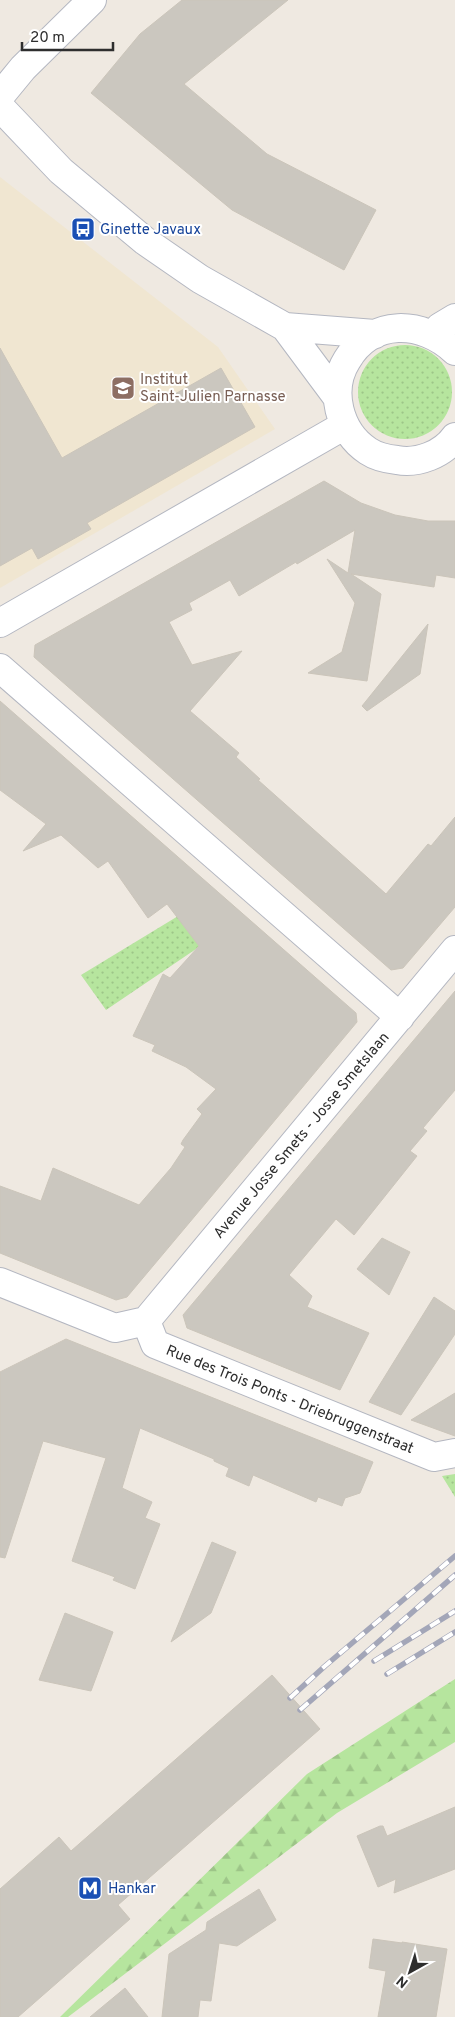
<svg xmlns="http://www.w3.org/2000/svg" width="455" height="2017" font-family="Overpass,sans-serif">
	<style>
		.education { fill: #f0e6d1 }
		.green { fill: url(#green-dots) }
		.forest { fill: url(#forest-firs) }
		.building { fill: #cbc7bf; stroke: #cbc5ba }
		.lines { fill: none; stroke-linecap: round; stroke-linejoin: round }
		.minor-casing { stroke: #b4b7c1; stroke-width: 30 }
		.minor { stroke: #fff; stroke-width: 28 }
		.rail-casing { stroke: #a3a6b8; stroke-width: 5.5 }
		.rail { stroke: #fff; stroke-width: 4; stroke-dasharray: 11; stroke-linecap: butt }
		.labels { text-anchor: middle; stroke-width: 4; stroke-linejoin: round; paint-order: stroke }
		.transit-label { font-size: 15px; fill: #164399; stroke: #fff; text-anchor: start }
		.education-label { font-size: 15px; fill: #785e54; stroke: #fff; text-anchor: start }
		.street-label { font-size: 15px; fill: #2e2e2e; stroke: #fff }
	</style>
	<defs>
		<pattern id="green-dots" width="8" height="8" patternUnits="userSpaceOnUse" patternTransform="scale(1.25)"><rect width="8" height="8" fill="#b6e59e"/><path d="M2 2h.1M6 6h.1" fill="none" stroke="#9dc588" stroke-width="1.8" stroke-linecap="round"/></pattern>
		<pattern id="forest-firs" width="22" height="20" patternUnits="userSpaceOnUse" patternTransform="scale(1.25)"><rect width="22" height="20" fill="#b6e59e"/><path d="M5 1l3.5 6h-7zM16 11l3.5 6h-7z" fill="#9dc588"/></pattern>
	</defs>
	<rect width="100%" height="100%" fill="#efe9e1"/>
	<path class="education" d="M0,177L218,347L275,429L0,588Z"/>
	<path class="green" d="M358 392a47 47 0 1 1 94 0a47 47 0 1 1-94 0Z
		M188,910L212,932L196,949L106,1010L81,975Z
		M455,1474V1497L442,1476Z"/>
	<path class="forest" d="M455,1679V1742L337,1813L68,2017H60L307,1774Z"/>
	<path class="building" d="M182,0H288L184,84L267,154L376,210L344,270L232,210L91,93L140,34Z
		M0,348L62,458L221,368L255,427L87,523L91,529L38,559L32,548L0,566Z
		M324,481L361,503L395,515L428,521H455V578L436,575L434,587L351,574L381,594L367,681L308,673L342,652L355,603L327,559L348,573L355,530L297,564L296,562L239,596L230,580L189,603L192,610L169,622L192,665L242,651L190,711L239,753L236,757L260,779L258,780L386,894L428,844L431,846L455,817V907L403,968L391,970L34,657L35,645Z
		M428,624L420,674L367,711L362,706Z
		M0,701L356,1013L357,1022L200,1210L127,1297L116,1300L0,1253V1186L41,1201L53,1168L139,1205L171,1168L185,1147L181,1144L183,1140L202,1114L197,1109L216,1089L186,1067L152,1051L155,1045L133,1036L163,974L170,978L199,946L167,904L148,918L108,861L98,868L61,835L23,851L46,824L0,790Z
		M455,991V1090L423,1128L427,1131L410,1151L417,1156L354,1235L336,1219L289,1275L312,1296L307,1307L369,1333L340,1390L187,1328L183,1315Z
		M382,1238L410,1252L389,1295L357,1269Z
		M434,1297L455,1311V1334L401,1415L369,1402Z
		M66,1339L373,1462L360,1493L345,1498L342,1506L318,1497L316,1502L253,1475L249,1486L226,1476L229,1468L214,1461V1459L140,1428L122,1488L152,1502L145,1518L160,1524L135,1589L113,1580L115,1577L72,1561L106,1458L43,1441L5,1558L0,1557V1372Z
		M455,1393V1436L411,1420Z
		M212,1542L236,1552L211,1613L171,1642Z
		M65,1613L113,1632L91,1691L39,1680Z
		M272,1675L320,1729L118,1905L130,1919L18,2017H0V1889L59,1837L71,1851Z
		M455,1807V1869L394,1893L396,1879L378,1887L357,1836L380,1826H383L387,1836Z
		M259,1889L276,1920L237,1946L219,1943L211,2001L200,2000L198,2017H162L169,1954L206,1930L207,1922Z
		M373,1939L402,1943V1942L447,1949L436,2017H378L386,1971L369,1968Z
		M125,1988L148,2017H90Z"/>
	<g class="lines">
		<g class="minor-casing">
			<path id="minor" d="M0,96L23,68L92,0
				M0,107L61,171L145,241L200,279L285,327L337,397
				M285,327L375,334
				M434,335L440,327L455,318
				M455,351C422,320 372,318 347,360C328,390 339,432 368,451C377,457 387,459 397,460C418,464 443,454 455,437
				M0,623L345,425
				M0,668L400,1017
				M0,1282L115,1328L146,1321
				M146,1321L455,950
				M146,1321L155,1344L434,1457L455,1453"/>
		</g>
		<use href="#minor" class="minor"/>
		<g class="rail-casing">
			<path id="rail" d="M374,1661L455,1611
				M387,1674L455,1632
				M290,1698L325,1666L455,1556
				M300,1710L455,1575"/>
		</g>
		<use href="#rail" class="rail"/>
	</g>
	<defs>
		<g id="bus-square" transform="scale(1.25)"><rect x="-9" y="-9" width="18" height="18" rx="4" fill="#1a4fb4" stroke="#fff"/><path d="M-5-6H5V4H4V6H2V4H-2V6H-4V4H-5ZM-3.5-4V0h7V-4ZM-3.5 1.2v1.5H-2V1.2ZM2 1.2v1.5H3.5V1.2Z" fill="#fff"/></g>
		<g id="school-square" transform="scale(1.25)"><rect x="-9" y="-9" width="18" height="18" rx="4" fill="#8d6e63" stroke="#fff"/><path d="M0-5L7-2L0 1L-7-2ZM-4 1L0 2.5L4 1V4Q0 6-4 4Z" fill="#fff"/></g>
		<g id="metro-square" transform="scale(1.25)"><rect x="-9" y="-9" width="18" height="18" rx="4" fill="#1a4fb4" stroke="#fff"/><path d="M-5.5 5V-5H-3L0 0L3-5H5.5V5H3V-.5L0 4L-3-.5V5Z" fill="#fff"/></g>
	</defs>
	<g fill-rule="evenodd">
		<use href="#bus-square" x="83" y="229"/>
		<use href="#school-square" x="123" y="388"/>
		<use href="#metro-square" x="90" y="1888"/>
	</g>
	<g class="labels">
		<g class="transit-label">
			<text x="100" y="234">Ginette Javaux</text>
			<text x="108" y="1893">Hankar</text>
		</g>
		<g class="education-label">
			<text x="140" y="384">Institut<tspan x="140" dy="17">Saint-Julien Parnasse</tspan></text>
		</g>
		<g class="street-label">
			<text transform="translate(301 1135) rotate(-50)" y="5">Avenue Josse Smets - Josse Smetslaan</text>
			<text transform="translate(290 1399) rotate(22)" y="5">Rue des Trois Ponts - Driebruggenstraat</text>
		</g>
	</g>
	<g transform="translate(410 1972) rotate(219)" stroke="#ffffff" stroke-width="4" paint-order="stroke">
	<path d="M0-4L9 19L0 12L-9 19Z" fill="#2e2e2e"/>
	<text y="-8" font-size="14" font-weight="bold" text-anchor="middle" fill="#2e2e2e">N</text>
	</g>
	<path d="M22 42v8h91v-8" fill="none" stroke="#2e2e2e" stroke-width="2.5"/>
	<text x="30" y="42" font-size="15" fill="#2e2e2e" stroke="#ffffff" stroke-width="4" paint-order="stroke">20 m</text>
</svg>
